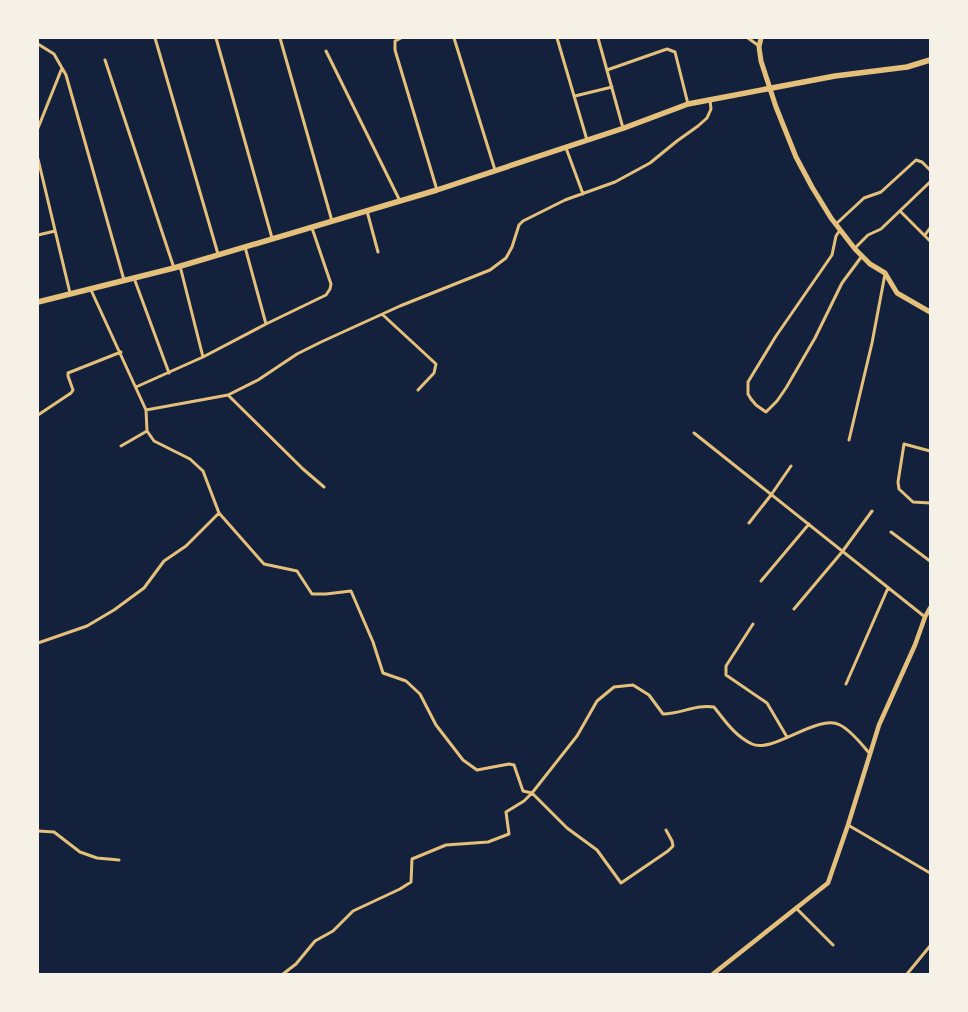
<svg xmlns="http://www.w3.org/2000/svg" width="968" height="1012" font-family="'Noto Serif',serif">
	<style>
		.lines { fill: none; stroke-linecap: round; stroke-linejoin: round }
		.minor { stroke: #e5c07b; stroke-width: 3 }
		.tertiary { stroke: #e5c07b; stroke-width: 4.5 }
		.primary { stroke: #e5c07b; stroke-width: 5 }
		.trunk { stroke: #e5c07b; stroke-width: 5.5 }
	</style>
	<rect width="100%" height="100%" fill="#14213d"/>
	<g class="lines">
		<path class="minor" d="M155,38L218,254
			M216,38L272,238
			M280,38L332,221
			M401,38L395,41V50L437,190
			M454,38L495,170
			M557,38L587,140
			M598,38L623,128
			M748,38L759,46
			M38,44L54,54L66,75L124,280
			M326,51L400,201
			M105,60L174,268
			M607,70L667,49L675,52L688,104
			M575,96L612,87
			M38,128L62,68
			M566,148L583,194
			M38,159L70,293
			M367,211L378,252
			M900,211L930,241
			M836,224L864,198L881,192L916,160L922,162L930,170
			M840,230L836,236L832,255L776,336L748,382V394L751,399L756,405L766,412L777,401L786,388L815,338L842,283L862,256
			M38,235L55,231
			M925,235L930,228
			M245,247L266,324
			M855,248L868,235L881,229L930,182
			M180,266L203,357
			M134,278L169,373
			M383,315L436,364L434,373L418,390
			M136,387L203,357L266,324L326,295L330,289L331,284L312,228
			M228,395L303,469L324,487
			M146,410L228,395L258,380L297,354L321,342L400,306L490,270L506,258L512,247L519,225L523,221L565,200L615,182L650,163L677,141L698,126L707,118L711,109L710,100
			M38,415L71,393L73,390L68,376V373L121,352
			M694,433L925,617
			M849,440L872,343L885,274
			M121,446L147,431
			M930,451L904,444L898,482L899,489L913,502L930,503
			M219,513L264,564L297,571L312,594H326L351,591L373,642L383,673L406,681L420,694L436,725L463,760L477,770L509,764L514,765L523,791L532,793L567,828L597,850L621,883L668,851L673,846L672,841L666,830
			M749,523L771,495L791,466
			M891,532L930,561
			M761,581L809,524
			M794,609L842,552L872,511
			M753,624L726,666V675L767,703L787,737
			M38,643L87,626L114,610L144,588L164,561L186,546L219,513L203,471L190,459L154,441L147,431L146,410L91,290
			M846,684L888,588
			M848,825L930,873
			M38,831L54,832L80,852L97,858L119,860
			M796,908L833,945
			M283,974L296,964L315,941L333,931L353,911L400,889L411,882L412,859L446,845L488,842L509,834L506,812L524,801L532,793L577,736L597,701L614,687L633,685L649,695L663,714C681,714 696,704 714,707C725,721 735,736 752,744C773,754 818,713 840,725C852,731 862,745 870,754
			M907,974L930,946"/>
		<path class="tertiary" d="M713,974L828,883L848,825L879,725L915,645L925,617L930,608"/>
		<path class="primary" d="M761,38L759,47L761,61L776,107L796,157L812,187L831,218L855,249L870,264L885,273L897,293L930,312"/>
		<path class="trunk" d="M38,302L174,268L437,190L624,128L688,104L835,76L907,67L930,60"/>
	</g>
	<rect width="968" height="1012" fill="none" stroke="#f6f1e7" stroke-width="78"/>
</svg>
